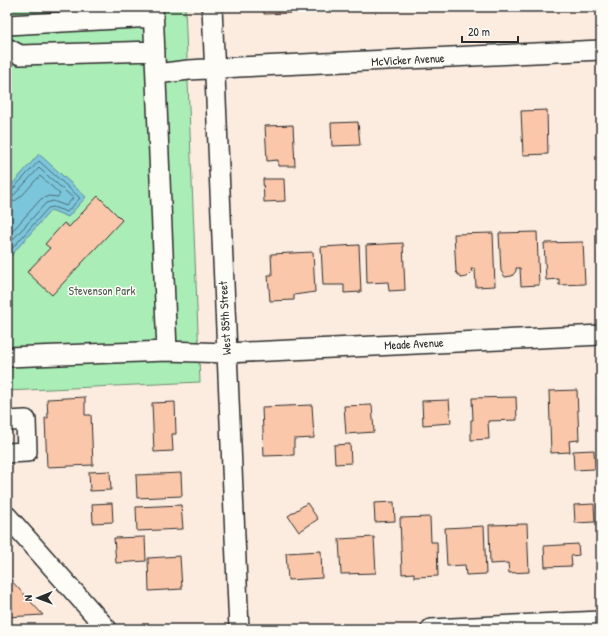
<svg xmlns="http://www.w3.org/2000/svg" width="608" height="636" viewBox="0 0 608 636" font-family="'Patrick Hand',sans-serif">
<style>
.green{fill:#abedb6;stroke:#6b8c70}
.water{fill:#7cc6dc;stroke:#5c8895}
.lines{fill:none;stroke-linecap:round;stroke-linejoin:round}
.shore{stroke:#4b6972;stroke-width:1}
.building{fill:#fac7aa;stroke:#2b2b2b}
.minor-casing{stroke:#2b2b2b;stroke-width:22}
.minor{stroke:#fdfcf7;stroke-width:19}
.labels{text-anchor:middle;stroke-width:3;stroke-linejoin:round;paint-order:stroke}
.street-label{font-size:12px;fill:#2b2b2b;stroke:#fdfcf7}
.park-label{font-size:12px;fill:#4b5c4e;stroke:#fdfcf7}
</style>
<rect width="100%" height="100%" fill="#fcece0"/>
<filter id="ink" filterUnits="userSpaceOnUse"><feTurbulence type="fractalNoise" baseFrequency=".025" numOctaves="2"/><feDisplacementMap in="SourceGraphic" scale="8" xChannelSelector="R" yChannelSelector="G"/><feConvolveMatrix kernelMatrix="1 2 1 2 8 2 1 2 1" color-interpolation-filters="sRGB"/></filter>
<g filter="url(#ink)">
<!-- green -->
<path class="green" d="M7,7H185L200,382L7,391Z"/>
<!-- water -->
<path class="water" d="M39,154L86,197L68,217L51,210L7,260V190Z"/>
<g class="lines">
<!-- shore -->
<path class="shore" d="M7,192L12,190L39,161L80,198L67,212L53,207L48,208L7,254
M7,197L14,195L39,168L73,198L66,206L53,201L46,203L7,246
M7,203C22,202 29,185 40,176L60,194L58,197L49,196L41,199L7,237"/>
</g>
<!-- building -->
<path class="building" d="M264,7H292V13L264,14Z
M547,110L548,154L523,155L521,111Z
M358,122L360,145L332,146L331,123Z
M293,125L295,166H278V160L267,161L265,126Z
M263,179H284L285,201L264,202Z
M98,196L122,220L52,295L27,272L50,248L45,244L64,223L69,227Z
M537,232L539,285L521,286L520,268H516V271L512,276L505,277L501,271L499,233Z
M493,233L495,286L476,287L475,269H471L472,272L467,277L461,278L456,272L454,234Z
M583,242L585,284L559,285V279L546,280L544,243Z
M403,243L405,290L389,291L388,282L367,283L366,245Z
M359,245L361,292L344,293V285H323L321,247Z
M313,252L315,292L294,295V300L270,301L268,275H272L271,254Z
M598,255H601V279H599Z
M577,390L579,440L569,441L570,452L551,453L549,391Z
M597,395H601V423H598Z
M85,397V415H91L93,465L47,467L45,418H48L47,399Z
M516,397L517,420L488,421L489,439L471,440V420H473L472,398Z
M449,400L451,423L423,425L422,401Z
M175,402L176,434H172L173,451L154,452L152,403Z
M312,405L314,438L294,439V455L264,456L262,407Z
M372,405L374,432L346,434L344,406Z
M350,444L351,463L335,464L334,445Z
M594,450L595,469L574,470L573,451Z
M110,471L111,490L90,491L89,472Z
M181,473L182,496L137,498L136,475Z
M394,502L395,521L375,522L374,503Z
M112,503L113,522L93,523L92,504Z
M307,503L318,519L299,532L288,516Z
M594,504L595,522L575,523L574,505Z
M599,504H601V523H600Z
M181,505L183,529L137,531L136,507Z
M430,517L431,542H437L438,576L414,577V573L402,574L400,518Z
M527,524L529,572L509,573L508,563L490,564L489,525Z
M484,526L486,574L466,575L465,565L447,566L445,528Z
M145,537L146,561L116,563L114,538Z
M374,537L376,573L341,574L339,539Z
M578,544L579,555L571,556L572,566L545,567L544,546Z
M321,551L322,578L288,580L286,553Z
M180,556L182,589L149,591L148,558Z
M7,576L43,615L7,617Z"/>
<g class="lines">
<!-- minor casing -->
<g class="minor-casing">
<path id="minor" d="M153,7L167,351
M212,7L239,629
M7,25L154,17
M7,48L20,55L155,51
M156,74L189,70L239,67L601,50
M7,357L167,351L227,353L601,335
M7,421L26,420L27,452L7,453
M7,516L107,629
M431,629L601,621"/>
</g>
<!-- minor -->
<use href="#minor" class="minor"/>
</g>
</g>
<g class="labels">
<!-- street labels -->
<g class="street-label">
<text transform="translate(408 60) rotate(-3)" y="4">McVicker Avenue</text>
<text transform="translate(225 318) rotate(-93)" y="4">West 85th Street</text>
<text transform="translate(414 344) rotate(-3)" y="4">Meade Avenue</text>
</g>
<!-- park labels -->
<g class="park-label">
<text x="102" y="295">Stevenson Park</text>
</g>
</g>
<!-- margin -->
<rect width="608" height="636" fill="none" stroke="#fdfcf7" stroke-width="24"/>
<rect x="12" y="12" width="584" height="612" fill="none" stroke="#2b2b2b" stroke-width="1.5" filter="url(#ink)"/>
<!-- north arrow -->
<g transform="translate(38 598) rotate(269)" stroke="#fdfcf7" stroke-width="3" paint-order="stroke">
<path d="M0-3L7 15L0 10L-7 15Z" fill="#2b2b2b"/>
<text y="-6" font-size="11" font-weight="bold" text-anchor="middle" fill="#2b2b2b">N</text>
</g>
<!-- scale -->
<path d="M462 36v6h56v-6" fill="none" stroke="#2b2b2b" stroke-width="2"/>
<text x="468" y="36" font-size="12" fill="#2b2b2b" stroke="#fdfcf7" stroke-width="3" paint-order="stroke">20 m</text>
</svg>
